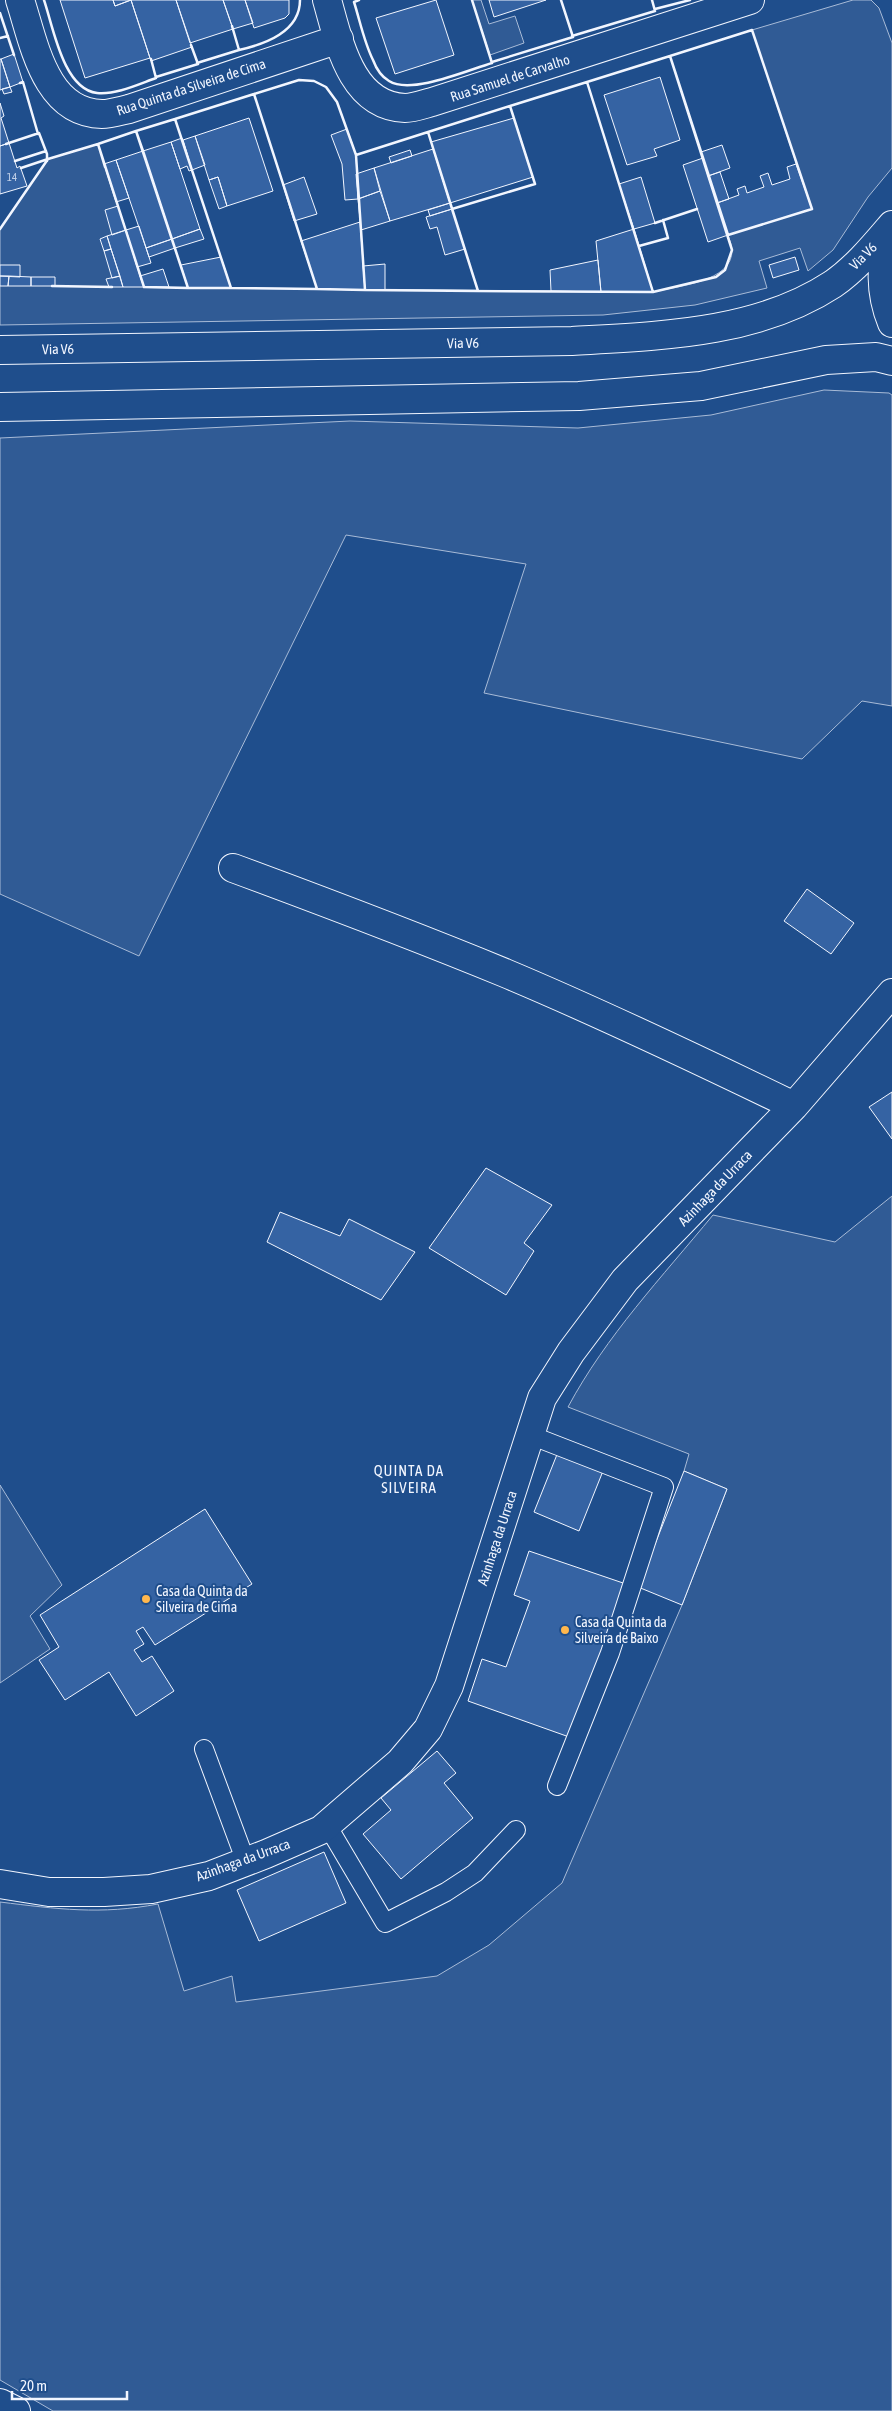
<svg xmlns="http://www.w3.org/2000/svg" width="892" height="2411" viewBox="0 0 892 2411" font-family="'Asap Condensed',sans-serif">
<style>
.green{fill:#305b95;stroke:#a8bbd7}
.building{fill:#3563a3;stroke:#f2f6ff}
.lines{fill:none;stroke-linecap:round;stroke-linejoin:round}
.lane-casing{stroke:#f2f6ff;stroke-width:20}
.street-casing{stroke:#f2f6ff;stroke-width:30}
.secondary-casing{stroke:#f2f6ff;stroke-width:30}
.lane{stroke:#1f4e8c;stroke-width:18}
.street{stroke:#1f4e8c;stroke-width:28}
.secondary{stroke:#1f4e8c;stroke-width:28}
.wall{stroke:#f2f6ff;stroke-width:2.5}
.poi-dot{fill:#ffb74d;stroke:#1f4e8c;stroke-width:2}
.labels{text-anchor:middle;stroke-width:4;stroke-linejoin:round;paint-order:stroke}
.number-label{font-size:11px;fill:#c3d1e8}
.street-label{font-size:14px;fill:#f2f6ff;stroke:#1f4e8c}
.poi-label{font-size:14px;fill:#f2f6ff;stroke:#1f4e8c;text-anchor:start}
.neighbourhood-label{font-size:15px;letter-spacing:1px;fill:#f2f6ff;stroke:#1f4e8c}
</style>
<rect width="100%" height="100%" fill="#1f4e8c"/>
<!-- green -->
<path class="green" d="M472,0H481L489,24L515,16L524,43L490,55Z
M853,0H871L879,8L892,43V168L868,197L833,250L808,271L800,248L759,261L767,288L695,305L603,315L0,325V229L48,159L98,144L144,287L653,292C677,286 733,282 732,250C732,245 729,239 728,235L811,208L752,30Z
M824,390L889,393L892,395V706L862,701L802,759L484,693L526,564L346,535L139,956L0,894V438L350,421L578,428L711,415Z
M892,1196V2411H53L0,2380V1902C57,1909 101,1915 158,1904L184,1991L232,1976L236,2002L437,1976L489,1945L562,1883L682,1605L727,1489L684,1471L689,1454L568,1407C606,1336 662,1277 713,1215L835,1242Z
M0,1485L62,1585L30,1616L50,1649L0,1683Z"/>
<!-- building -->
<path class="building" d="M60,0H113L115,6L131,0L150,58L85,78Z
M113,0H131L115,6Z
M131,0H176L192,47L151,61Z
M176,0H223L233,29L190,43Z
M223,0H245L253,23L233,29Z
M245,0H289V14L285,18L254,28Z
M436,0L454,55L395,74L376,18Z
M489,0H546L494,17Z
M14,54L23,82L10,87L1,59Z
M1,59L10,87L0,90V59Z
M660,77L680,140L654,149L657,156L627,165L604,95Z
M10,87L12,92L4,94L2,89Z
M0,103L4,116L1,118L9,143L0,146Z
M249,118L273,191L227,206L218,177L209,180L195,136Z
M514,118L533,177L450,203L431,142Z
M347,129L356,155L358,199L345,200L342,164L331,135Z
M195,136L205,165L192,170L183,140Z
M182,138L192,170L189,171L187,166L180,169L171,142Z
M171,142L200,229L172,239L143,151Z
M9,143L17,168L20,166L27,186L0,194V146Z
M722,145L730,168L708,176L701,152Z
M433,149L450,203L390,221L374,168Z
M410,150L412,156L391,163L389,157Z
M143,151L172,239L146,248L116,160Z
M703,158L728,235L708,242L683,165Z
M116,160L129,198L116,202L104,164Z
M796,164L812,209L728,235L717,203L739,195L737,189L745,186L747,193L764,187L760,176L768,173L772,185L790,179L787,167Z
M374,168L380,191L358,199L356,174Z
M720,172L729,199L717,203L708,176Z
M218,177L227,206L219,209L209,180Z
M304,177L317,214L294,221L283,185Z
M641,177L655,223L634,229L619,184Z
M380,191L390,221L361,230L358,199Z
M450,203L452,209L430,216L428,210Z
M118,206L126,230L112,235L105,210Z
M452,209L465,249L445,255L437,227L430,229L426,217Z
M360,222L365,290L317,289L301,241Z
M139,226L151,263L137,267L126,230Z
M200,229L204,239L175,248L172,239Z
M634,229L653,292H601L596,241Z
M126,230L140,276L144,287H123L107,236Z
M107,236L111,249L104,251L100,239Z
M172,239L175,248L149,257L146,248Z
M111,249L120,276L112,278L104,251Z
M221,257L231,288H188L181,265Z
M795,257L799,270L773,278L769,265Z
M598,260L601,292L551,291L550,270Z
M385,264V290H365L363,266Z
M0,265H20V277L0,276Z
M163,269L169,287H144L140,276Z
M0,276H9L8,286H0Z
M9,276L31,277V286H8Z
M120,276L123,287H109L106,279Z
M31,277H55V286H31Z
M807,889L854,923L831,954L784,921Z
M892,1092V1139L869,1107Z
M486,1168L552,1205L524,1243L534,1251L506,1295L429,1248Z
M280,1212L340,1236L349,1219L415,1252L381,1300L267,1242Z
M558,1452L603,1471L579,1531L534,1512Z
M684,1471L727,1489L682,1605L638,1587Z
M205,1509L252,1584L155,1645L143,1627L136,1631L144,1644L134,1650L142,1662L152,1656L174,1691L136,1716L109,1672L65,1700L39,1660L59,1647L40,1615Z
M529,1551L626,1584L572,1738L468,1701L482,1659L506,1667L530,1601L514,1595Z
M437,1751L456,1773L444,1783L473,1818L401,1879L363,1834L391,1810L381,1798Z
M324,1852L346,1903L259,1941L237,1890Z"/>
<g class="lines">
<!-- lane casing -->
<g class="lane-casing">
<path id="lane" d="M530,1435L664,1487L610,1653L557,1786
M204,1749L246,1862
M327,1825L385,1923L446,1892L475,1873L516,1830"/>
</g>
<!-- street casing -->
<g class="street-casing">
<path id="street" d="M20,0C34,43 45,113 102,114C110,114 120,111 129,109L339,39
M327,0C339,42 351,106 405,108C414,108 424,104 432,102L750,0
M233,868C325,902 415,936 505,973C603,1014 699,1060 794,1106
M0,1884L49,1892H104L151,1889L209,1876L266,1854L321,1830L400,1762L428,1729L449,1686L542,1398L571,1352L625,1280L794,1106L892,993
M0,2403L16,2411"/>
</g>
<!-- secondary casing -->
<g class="secondary-casing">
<path id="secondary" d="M892,232C879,261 880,294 892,323
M0,350L572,341C659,336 757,334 833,284C856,268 874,246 892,225
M0,407L579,396L701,386L826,360L876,357L892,361"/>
</g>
<!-- lane -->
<use href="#lane" class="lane"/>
<!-- street -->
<use href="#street" class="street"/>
<!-- secondary -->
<use href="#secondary" class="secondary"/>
<!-- wall -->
<path class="wall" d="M44,0C53,26 63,89 97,93C116,95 139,84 156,78L151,59
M359,0L354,2C360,21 364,42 373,60C376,68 382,77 389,81C411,95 468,70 492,63L472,0
M655,9L690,0
M0,13L14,55
M752,30L812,209L728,235L670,56Z
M572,36L655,11L652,0
M0,38L8,36
M239,50C265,44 300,32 300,0
M670,56L732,250L725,270L716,277L653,292L587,82Z
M492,62L573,37L561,0
M197,63L239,50L232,26
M156,77L198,64L191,45
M299,80L314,81L326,87L337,102L356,155L365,290L317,289L254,94Z
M587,82L653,292L478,291L452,209L535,184L510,106Z
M20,83L23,82L38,134
M254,94L317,289L231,288L175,119Z
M510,106L535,184L452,209L428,132Z
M175,119L231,288H188L136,131Z
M136,131L143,151L188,288L144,287L98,144Z
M428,132L478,291L365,290L356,155Z
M6,144L39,133L47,154V161
M15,161L46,151
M21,168L48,159
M655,223L697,209
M0,229L48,159L98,144L105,167
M639,246L668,238L663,220
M52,286L112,287"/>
</g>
<!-- markers -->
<g class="poi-dot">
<circle cx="146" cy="1599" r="5"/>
<circle cx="565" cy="1630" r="5"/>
</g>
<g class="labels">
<!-- number labels -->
<g class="number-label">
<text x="12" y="181">14</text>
</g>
<!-- street labels -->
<g class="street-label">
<text transform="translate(510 78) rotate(-18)" y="5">Rua Samuel de Carvalho</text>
<text transform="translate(191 87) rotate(-18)" y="5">Rua Quinta da Silveira de Cima</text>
<text transform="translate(863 256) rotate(-45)" y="5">Via V6</text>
<text transform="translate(463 343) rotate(-1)" y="5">Via V6</text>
<text transform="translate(58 349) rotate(-1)" y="5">Via V6</text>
<text transform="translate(715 1188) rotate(-46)" y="5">Azinhaga da Urraca</text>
<text transform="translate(497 1538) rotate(-72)" y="5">Azinhaga da Urraca</text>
<text transform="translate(243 1860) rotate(-20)" y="5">Azinhaga da Urraca</text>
</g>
<!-- poi labels -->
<g class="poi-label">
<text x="156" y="1596">Casa da Quinta da<tspan x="156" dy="16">Silveira de Cima</tspan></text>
<text x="575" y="1627">Casa da Quinta da<tspan x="575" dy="16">Silveira de Baixo</tspan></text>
</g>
<!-- neighbourhood labels -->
<g class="neighbourhood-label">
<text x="409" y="1476">QUINTA DA<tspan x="409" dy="17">SILVEIRA</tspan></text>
</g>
</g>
<!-- scale -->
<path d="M12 2391v8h115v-8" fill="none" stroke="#f2f6ff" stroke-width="2.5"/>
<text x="20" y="2391" font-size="15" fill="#f2f6ff" stroke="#1f4e8c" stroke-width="4" paint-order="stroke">20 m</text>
</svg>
